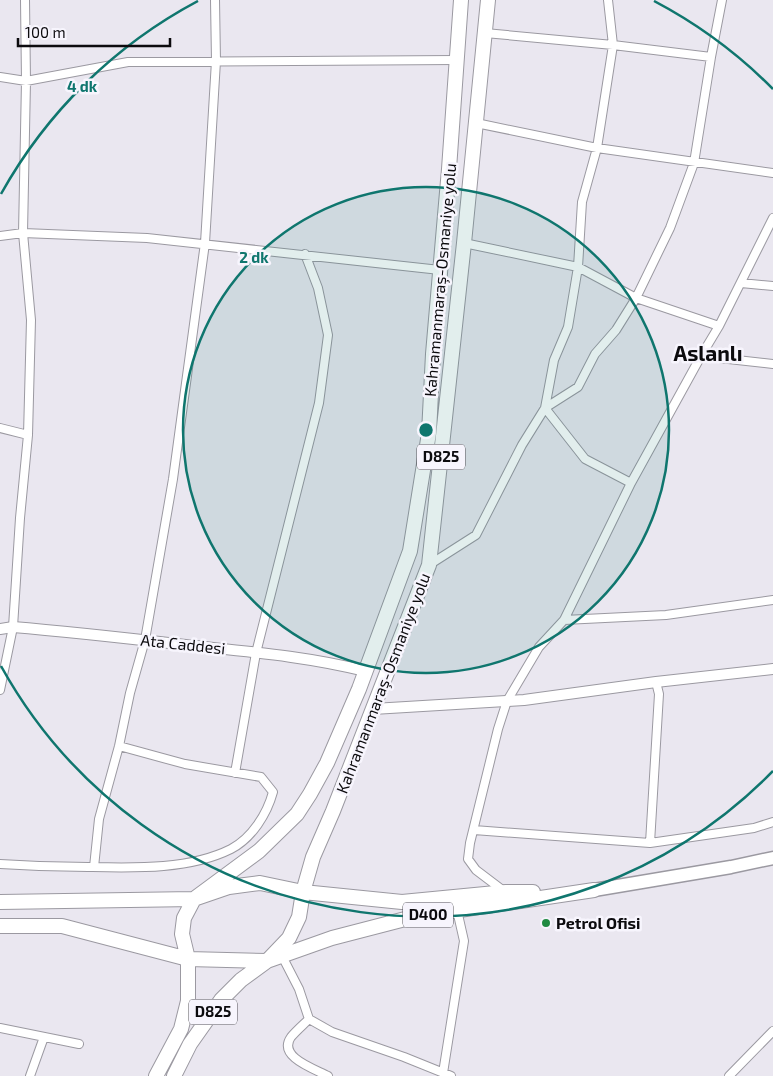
<svg xmlns="http://www.w3.org/2000/svg" width="773" height="1076" viewBox="0 0 773 1076" font-family="'Exo 2',sans-serif">
<style>
.lines{fill:none;stroke-linecap:round;stroke-linejoin:round}
.minor-casing{stroke:#9b99a1;stroke-width:10}
.tertiary-casing{stroke:#9b99a1;stroke-width:12}
.primary-casing{stroke:#9b99a1;stroke-width:15}
.trunk-casing{stroke:#9b99a1;stroke-width:16}
.minor{stroke:#fff;stroke-width:8}
.tertiary{stroke:#fff;stroke-width:10}
.primary{stroke:#fff;stroke-width:12}
.trunk{stroke:#fff;stroke-width:14}
.ring{fill:none;stroke:#0f766e;stroke-width:2.5}
.poi-dot{fill:#208b42;stroke:#f7f5fd;stroke-width:2}
.labels{text-anchor:middle;stroke-width:5;stroke-linejoin:round;paint-order:stroke}
.shield{fill:#f7f5fd;stroke:#525156;stroke-width:1}
.shield-label{font-size:15px;font-weight:bold;fill:#0c0b0e}
.street-label{font-size:16px;fill:#0c0b0e;stroke:#f7f5fd}
.poi-label{font-size:16px;font-weight:bold;fill:#0c0b0e;stroke:#f7f5fd;text-anchor:start}
.district-label{font-size:21px;font-weight:bold;fill:#0c0b0e;stroke:#f7f5fd}
.centre{fill:#0f766e;stroke:#f7f5fd;stroke-width:2.5}
.ring-label{font-size:15px;text-anchor:middle;font-weight:bold;fill:#0f766e;stroke:#f7f5fd;stroke-width:5;stroke-linejoin:round;paint-order:stroke}
</style>
<rect width="100%" height="100%" fill="#eae7f0"/>
<g class="lines">
<!-- minor casing -->
<g class="minor-casing">
<path id="minor" d="M608,0L613,45L597,148L582,202L578,267L568,327L554,360L545,408L585,459L631,483
M485,33L613,45L711,57
M0,77L26,81L128,62L457,60
M476,123L597,148L773,173
M0,236L23,233L147,238L440,270
M464,243L578,267L636,298L719,326
M741,283L773,286
M701,356L773,364
M0,428L28,435
M429,565L476,535L522,445L545,408L578,387L595,354L616,330L636,298L670,228L694,163L711,57L722,0
M564,620L666,615L773,600
M0,690L13,627L20,518L28,435L31,320L23,233L26,81L25,0
M235,773L256,653L319,403L328,335L318,288L305,254
M474,830L650,843L754,828L773,822
M650,843L659,694L656,682
M0,864C29,866 59,867 88,867C134,868 189,870 231,849C252,838 267,814 273,792L261,777L185,764L119,746
M94,867L99,819L119,746L130,693L145,640L173,479L205,243L216,61L215,0
M505,892L476,870L468,859L470,843L498,729L507,701L539,647L564,620L631,483L701,356L719,326L773,218
M282,956L299,989L309,1019L332,1032L404,1057L451,1076
M309,1019C303,1025 296,1031 291,1037C277,1057 315,1069 328,1076
M0,1028L79,1044
M443,1073L464,941L457,910
M30,1076L44,1037
M729,1076L773,1031"/>
</g>
<!-- tertiary casing -->
<g class="tertiary-casing">
<path id="tertiary" d="M0,629L13,627C74,632 134,639 195,646C252,652 310,657 365,671
M373,709L524,700L656,682L773,669"/>
</g>
<!-- primary casing -->
<g class="primary-casing">
<path id="primary" d="M594,890L731,867L773,858"/>
</g>
<!-- trunk casing -->
<g class="trunk-casing">
<path id="trunk" d="M0,902L194,899L229,887L260,883L303,892L402,902L506,892H533
M0,926H62L188,959L267,961L332,938L413,917L594,890
M156,1076L181,1029L188,1001V959L182,934L184,918L194,899L259,851L297,814L310,794L327,763L359,689L410,551L429,433L433,354L449,169L461,0
M174,1076L190,1044L221,1000L241,980L267,961L289,938L299,917L303,892L313,857L333,811L429,565L464,243L488,0"/>
</g>
<!-- minor -->
<use href="#minor" class="minor"/>
<!-- tertiary -->
<use href="#tertiary" class="tertiary"/>
<!-- primary -->
<use href="#primary" class="primary"/>
<!-- trunk -->
<use href="#trunk" class="trunk"/>
</g>
<!-- distance rings -->
<circle cx="426" cy="430" r="243" fill="#0f766e" fill-opacity=".12"/>
<g class="ring">
<circle cx="426" cy="430" r="243"/>
<path d="M773 771A486 486 0 0 1 1 666M1 194A486 486 0 0 1 198 1M654 1A486 486 0 0 1 773 89"/>
</g>
<!-- markers -->
<circle class="poi-dot" cx="546" cy="923" r="5"/>
<g class="labels">
<!-- shield labels -->
<g class="shield">
<rect x="417" y="444.5" width="48" height="25" rx="4"/>
<rect x="403" y="902.5" width="50" height="25" rx="4"/>
<rect x="189" y="999.5" width="48" height="25" rx="4"/>
</g>
<g class="shield-label">
<text x="441" y="462">D825</text>
<text x="428" y="920">D400</text>
<text x="213" y="1017">D825</text>
</g>
<!-- street labels -->
<g class="street-label">
<text transform="translate(440 280) rotate(-85)" y="6">Kahramanmaraş-Osmaniye yolu</text>
<text transform="translate(183 644) rotate(6)" y="6">Ata Caddesi</text>
<text transform="translate(383 683) rotate(-69)" y="6">Kahramanmaraş-Osmaniye yolu</text>
</g>
<!-- poi labels -->
<g class="poi-label">
<text x="556" y="929">Petrol Ofisi</text>
</g>
<!-- district labels -->
<g class="district-label">
<text x="708" y="361">Aslanlı</text>
</g>
</g>
<circle cx="426" cy="430" r="8" class="centre"/>
<g class="ring-label">
<text x="82" y="92">4 dk</text>
<text x="254" y="263">2 dk</text>
</g>
<!-- scale -->
<path d="M18 38v8h152v-8" fill="none" stroke="#0c0b0e" stroke-width="2.5"/>
<text x="25" y="38" font-size="15" fill="#0c0b0e" stroke="#f7f5fd" stroke-width="4" paint-order="stroke">100 m</text>
</svg>
